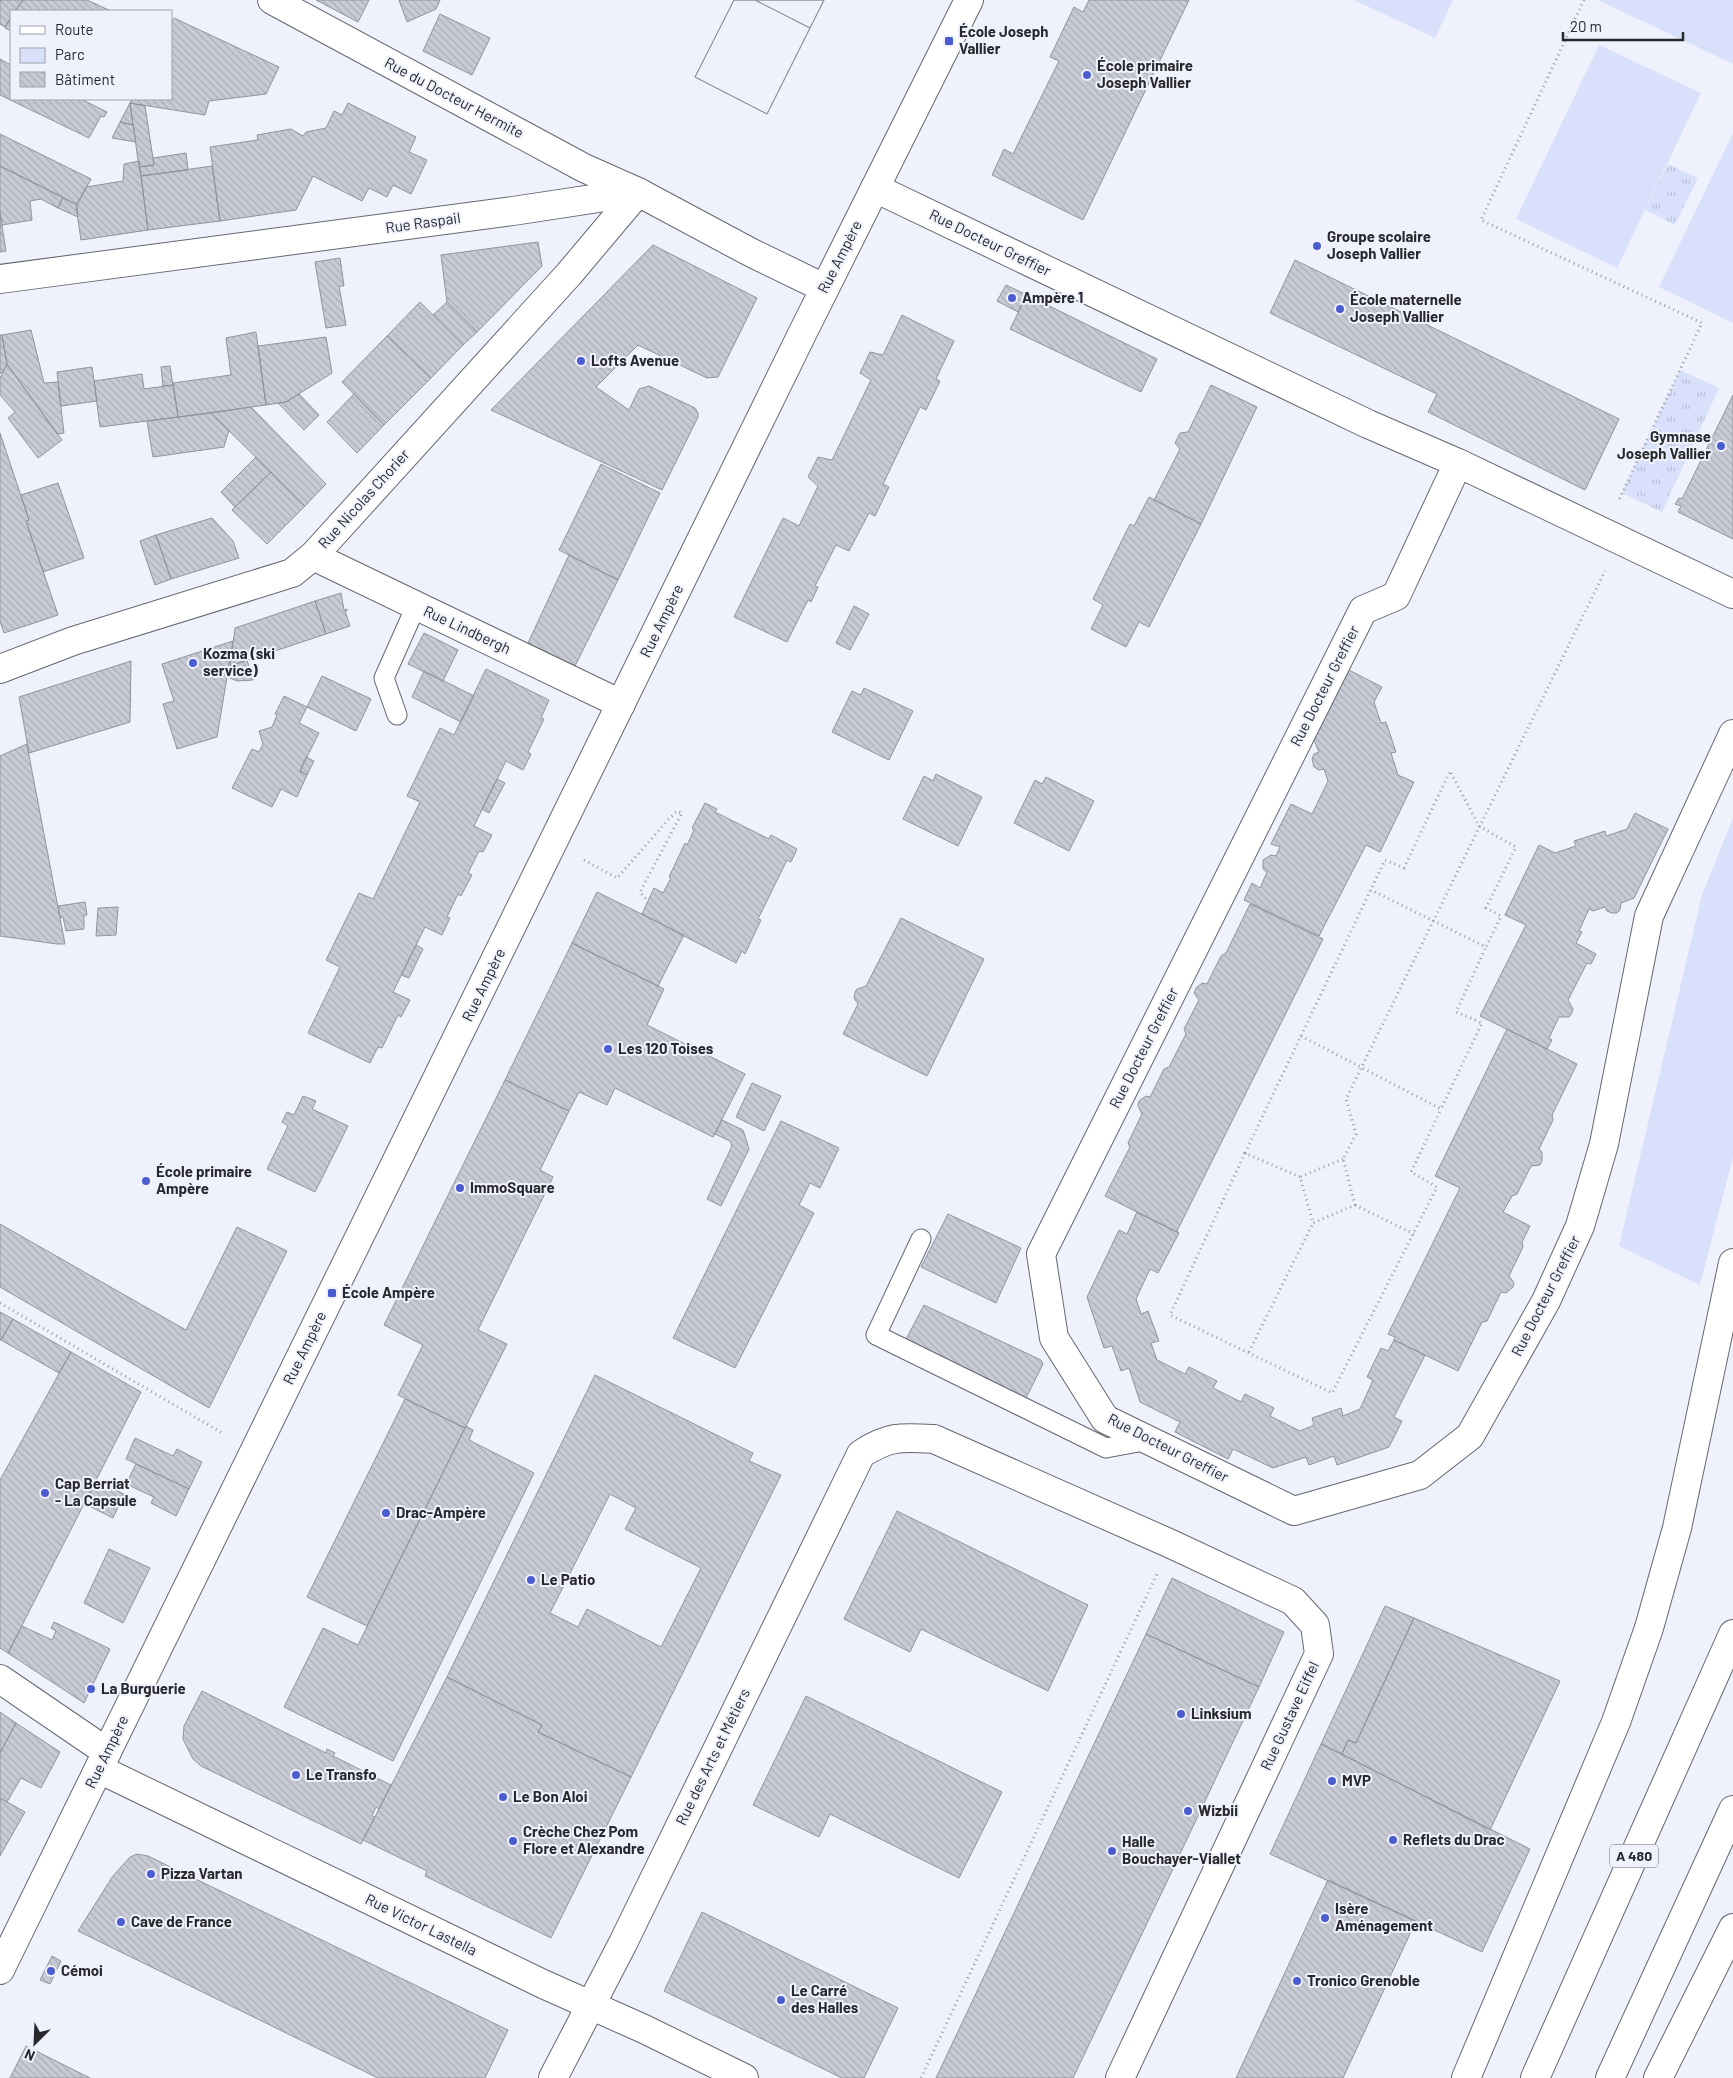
<svg xmlns="http://www.w3.org/2000/svg" width="1733" height="2078" viewBox="0 0 1733 2078" font-family="Barlow,sans-serif">
<style>
.grass{fill:url(#grass-tufts)}
.green{fill:#d8e0fb}
.building{fill:url(#building-back-hatch);stroke:#91949d;fill-rule:evenodd}
.lines{fill:none;stroke-linecap:round;stroke-linejoin:round}
.service-casing{stroke:#646770;stroke-width:21}
.minor-casing{stroke:#646770;stroke-width:30}
.tertiary-casing{stroke:#646770;stroke-width:30}
.motorway-casing{stroke:#646770;stroke-width:30}
.path{stroke:#999ca3;stroke-width:3;stroke-dasharray:1 4;stroke-linecap:butt}
.service{stroke:#fff;stroke-width:19}
.minor{stroke:#fff;stroke-width:28}
.tertiary{stroke:#fff;stroke-width:28}
.motorway{stroke:#fff;stroke-width:28}
.poi-dot{fill:#4b5cd1;stroke:#eff2fc;stroke-width:2}
.labels{text-anchor:middle;stroke-width:4;stroke-linejoin:round;paint-order:stroke}
.shield{fill:#eff2fc;stroke:#64656b;stroke-width:1}
.shield-label{font-size:14px;font-weight:bold;fill:#28292d}
.poi-label{font-size:15px;font-weight:bold;fill:#28292d;stroke:#eff2fc;text-anchor:start}
.street-label{font-size:15px;fill:#28292d;stroke:#eff2fc}
</style>
<defs>
<pattern id="grass-tufts" width="24" height="20" patternUnits="userSpaceOnUse" patternTransform="scale(1.25)"><rect width="24" height="20" fill="#d8e0fb"/><path d="M3 7l-1-3M5 7V3M7 7l1-3M15 17l-1-3M17 17v-4M19 17l1-3" fill="none" stroke="#b9c0d7"/></pattern>
<pattern id="building-back-hatch" width="6" height="6" patternUnits="userSpaceOnUse" patternTransform="scale(1.25)"><rect width="6" height="6" fill="#c8cbd5"/><path d="M-1 5l2 2M0 0l6 6M5-1l2 2" fill="none" stroke="#acaeb7"/></pattern>
</defs>
<rect width="100%" height="100%" fill="#eff2fc"/>
<!-- grass -->
<path class="grass" d="M1668,164L1698,178L1675,225L1645,210Z
M1680,370L1719,388L1662,512L1622,493Z"/>
<!-- green -->
<path class="green" d="M1354,0H1453L1435,38Z
M1600,0H1733V64L1600,1Z
M1599,45L1701,93L1617,268L1516,219Z
M1733,133V323L1659,287Z
M1733,818V1157L1700,1285L1619,1246L1702,895Z"/>
<!-- building -->
<path class="building" d="M0,0H23L15,11H11V17L5,27L0,24Z
M23,0H87L111,11H15Z
M316,0H369L358,22Z
M399,0H440L436,9L407,22Z
M734,0H824L767,114L695,77Z
M734,0H755L810,28L767,114L695,77Z
M755,0H824L810,28Z
M1089,0H1189L1083,220L992,175L1004,149L1013,154L1059,61L1050,57L1074,7L1083,12Z
M440,14L490,38L472,75L423,51Z
M11,17V31L5,28Z
M174,18L279,67L266,94L209,101L205,115L130,103L132,99H171V23Z
M0,59L11,65V99H81L107,112L104,117L101,116L89,138L0,95Z
M130,103L145,106L154,165L139,167Z
M130,103L133,125L120,122Z
M348,103L416,137L409,152L427,160L411,194L393,185L387,197L369,188L362,201L313,176L296,210L220,221L210,147L258,140L257,135L291,129L303,136L306,132L326,128L334,111L342,115Z
M120,122L133,125L136,142L112,138Z
M0,134L91,179L77,205L0,166Z
M186,153L188,170L141,176L139,167L154,165L153,158Z
M139,161L148,230L81,240L76,206L86,187L123,181L124,164Z
M0,166L63,197L58,208L41,199L30,201L32,220L2,225L0,213Z
M212,166L220,221L148,230L141,176Z
M63,197L77,205L78,217L58,208Z
M0,213L6,251L0,252Z
M538,242L542,266L477,332L447,302L441,255Z
M653,245L757,298L718,377L707,378L638,345L596,387L629,410L639,389L649,386L695,408L698,413V417L662,490L491,410Z
M340,258L344,286H339L346,325L326,328L315,262Z
M1295,260L1619,419L1585,490L1428,412L1437,394L1270,313Z
M1006,285L1027,295L1018,312L997,301Z
M1027,295L1157,359L1141,392L1010,329Z
M420,302L463,345L431,378L387,336Z
M447,302L477,332L463,345L433,315Z
M902,315L954,341L936,379L940,381L926,410L920,407L883,484L889,487L875,516L869,513L849,551L836,545L815,586L818,587L811,602L808,600L787,642L734,617L783,518L799,526L818,486L808,477L818,457L832,460L871,380L860,373L870,352L883,355Z
M31,330L44,383L58,382L64,433L57,434L7,364L2,335Z
M256,332L266,405L178,417L173,383L231,375L226,338Z
M0,335H2L7,364L2,373H0Z
M387,336L431,378L384,425L342,382Z
M326,337L332,373L286,402L266,405L258,346Z
M7,364L62,440L38,458L8,418L15,412L0,395V378Z
M170,366L173,385L163,386L161,367Z
M92,367L97,401L61,406L57,372Z
M142,374L144,389L173,385L178,417L100,427L94,381Z
M1211,385L1257,407L1201,524L1154,500L1180,449L1175,443L1180,433L1188,432Z
M299,394L319,415L304,430L278,403L286,402Z
M354,394L384,425L357,453L327,422Z
M1733,395V539L1678,512L1681,506L1675,504L1679,498L1682,499Z
M251,407L326,484L305,506L211,413Z
M211,413L229,430L224,447L153,457L147,421Z
M0,433L29,520L26,521L58,615L4,633L0,621Z
M256,457L271,472L235,507L221,492Z
M601,464L660,493L618,580L559,550Z
M271,472L305,506L267,544L232,510Z
M58,483L84,558L43,572L26,521L29,520L21,495Z
M1149,497L1201,524L1149,627L1139,622L1126,647L1091,629L1103,605L1093,599L1130,524L1134,526Z
M212,518L233,541L239,558L171,579L156,535Z
M156,535L171,579L155,585L140,541Z
M569,555L618,580L575,666L528,643Z
M341,593L344,610L347,609V611H345L350,626L326,634L315,601Z
M315,601L326,634L230,666L235,628Z
M854,606L869,614L850,650L836,643Z
M424,633L458,650L443,681L408,664Z
M233,641L217,737L177,749L163,704L174,701L162,664Z
M247,660L253,680L237,681L228,677L230,666Z
M131,661L130,722L29,753L19,697Z
M486,669L549,700L541,718L544,719L528,752L531,754L523,770L506,761L474,826L492,835L483,852L479,851L468,873L472,875L461,896L458,894L447,917L450,918L442,935L425,927L393,992L410,1000L401,1017L398,1015L382,1048L378,1047L370,1063L308,1033L340,967L326,960L359,893L373,899L420,802L407,796L440,728L454,735Z
M1349,670L1382,687L1374,702L1381,723L1386,722L1396,752L1391,753L1398,775L1414,782L1380,852L1366,845L1319,936L1244,900L1252,883L1260,888L1267,872L1263,869V860L1271,855L1276,856L1280,847L1271,844L1291,804L1312,814L1328,781L1324,769L1319,770L1314,767L1312,759L1314,754L1319,752L1314,740Z
M424,671L474,696L461,722L412,697Z
M322,676L371,699L356,731L307,707Z
M864,688L913,711L889,760L832,732L852,691L861,695Z
M284,696L307,707L299,723L319,733L300,771L307,775L297,797L281,789L272,807L232,788L252,749L259,752L263,744L259,731L272,727L277,715L275,714Z
M27,744V745L65,944H57L0,936V756Z
M306,757L314,761L307,775L300,771Z
M936,774L982,797L958,846L903,819L924,776L933,781Z
M1046,777L1094,801L1069,851L1014,823L1035,780L1042,784Z
M497,779L505,783L489,813L482,809Z
M705,803L717,809L715,812L769,839L771,835L797,849L791,862L787,860L758,919L761,920L745,954L742,951L736,963L642,914L654,888L663,893L671,878L669,877L685,843L687,845L694,830L692,828Z
M1635,813L1668,829L1634,898L1621,903L1620,910L1617,913H1612L1607,911L1605,907L1593,911L1589,909L1579,931L1582,932L1576,943L1596,954L1591,964L1587,963L1568,1000L1573,1009L1572,1013L1569,1017H1559L1549,1038L1552,1040L1547,1049L1480,1016L1526,925L1505,915L1539,845L1555,853L1576,846L1574,841L1605,831L1606,836L1627,829Z
M597,892L684,935L658,986L572,943Z
M85,902L87,915H84V929L66,931L63,917L60,918L58,906Z
M1250,904L1323,939L1177,1231L1179,1233L1105,1196L1130,1147L1128,1143L1142,1114L1138,1106L1139,1101L1146,1096L1150,1097L1164,1069L1169,1067L1186,1034L1184,1029L1199,1000L1194,993L1196,988L1202,983L1207,984L1221,956L1226,953Z
M118,907L116,935L96,936L98,908Z
M901,918L984,959L927,1076L843,1034L858,1004L854,998L855,992L857,989L866,986Z
M572,943L664,989L647,1025L745,1074L713,1137L615,1088L607,1105L579,1092L569,1111L505,1080Z
M416,945L423,949L409,978L401,975Z
M1507,1029L1577,1064L1552,1115L1553,1120L1539,1149L1542,1152V1161L1540,1165L1531,1166L1517,1194L1512,1196L1503,1212L1530,1226L1522,1242L1523,1247L1509,1276L1514,1283L1513,1287L1506,1293L1501,1292L1487,1321L1482,1322L1458,1371L1394,1340L1395,1337L1388,1334L1460,1188L1435,1176Z
M505,1080L569,1111L540,1170L553,1177L478,1330L507,1344L465,1428L398,1395L423,1345L384,1325Z
M752,1083L781,1096L764,1131L736,1117Z
M303,1096L316,1101L312,1109L348,1126L315,1192L267,1169L288,1126L282,1122L287,1112L294,1115Z
M722,1120L743,1130L749,1149L721,1206L707,1199L732,1146L730,1141L715,1134Z
M781,1121L839,1148L820,1188L810,1183L799,1205L814,1213L735,1368L673,1338Z
M1137,1212L1179,1233L1158,1273L1150,1269L1136,1299L1141,1314L1148,1311L1159,1341L1151,1343L1157,1360L1185,1374L1189,1367L1217,1381L1213,1388L1241,1402L1245,1394L1274,1408L1270,1416L1300,1431L1314,1425L1312,1418L1341,1408L1343,1416L1360,1409L1373,1380L1367,1377L1381,1348L1388,1351L1394,1340L1425,1355L1394,1417L1402,1421L1389,1447L1337,1465L1334,1456L1309,1465L1306,1457L1273,1468L1233,1449L1228,1459L1175,1432L1180,1422L1140,1402L1129,1368L1121,1371L1112,1346L1104,1348L1087,1297L1119,1230L1127,1234Z
M948,1214L1021,1248L996,1303L921,1267Z
M0,1224L186,1330L237,1227L287,1251L209,1408L0,1287Z
M924,1305L1041,1360L1043,1364L1025,1400L904,1343Z
M0,1312L13,1319L1,1340H0Z
M13,1319L71,1352L59,1373L1,1340Z
M71,1352L141,1392L8,1653L0,1648V1480Z
M595,1375L753,1453L749,1461L781,1475L631,1777L538,1732L542,1725L447,1677ZM610,1494L636,1508L625,1529L701,1568L661,1647L587,1609L578,1627L550,1613Z
M405,1399L465,1428L367,1626L307,1597Z
M466,1426L473,1430L469,1440L534,1473L393,1761L284,1707L323,1628L358,1645Z
M135,1438L173,1456L177,1449L202,1462L189,1489L126,1459Z
M136,1464L189,1489L176,1516L151,1503L154,1497L126,1484Z
M96,1481L124,1494L113,1518L85,1504Z
M897,1511L1088,1605L1048,1691L921,1629L910,1652L844,1619Z
M109,1549L150,1568L123,1623L84,1603Z
M1172,1578L1284,1632L1259,1687L1146,1634Z
M1385,1606L1414,1618L1356,1743L1348,1740L1342,1754L1321,1744Z
M1414,1618L1560,1681L1490,1830L1342,1754L1348,1740L1356,1743Z
M54,1622L110,1649L84,1703L8,1653L22,1626L52,1640L56,1631L51,1628Z
M1146,1634L1259,1687L1162,1892L1073,2078H936Z
M447,1677L542,1725L538,1732L631,1777L551,1938L425,1876L427,1871L363,1840Z
M202,1691L326,1753L327,1749L335,1753L333,1756L391,1785L379,1809L376,1807L372,1816L375,1817L361,1844L201,1766L193,1759L183,1739L184,1726Z
M806,1696L1002,1792L959,1878L830,1814L819,1837L753,1805Z
M0,1712L16,1723L0,1753Z
M16,1723L60,1752L41,1788L21,1778L7,1802L0,1798V1753Z
M1321,1744L1530,1849L1482,1952L1270,1854Z
M0,1798L25,1812L0,1856Z
M137,1854L148,1856L508,2030L485,2078H378L78,1931L113,1876L130,1857Z
M1328,1880L1416,1921L1343,2078H1236Z
M702,1912L898,2008L864,2078H842L664,1991Z
M52,1956L61,1961L50,1984L40,1980Z
M26,2046L90,2078H10Z"/>
<g class="lines">
<!-- service casing -->
<g class="service-casing">
<path id="service" d="M397,715L384,678L416,606
M921,1239L876,1335L1106,1448L1149,1440"/>
</g>
<!-- minor casing -->
<g class="minor-casing">
<path id="minor" d="M272,0L584,168L638,192
M875,188L1368,424L1458,463L1733,594
M0,279L513,211L638,192
M1458,463L1396,596L1363,610L1041,1254L1054,1338L1105,1419L1294,1511L1420,1475L1470,1436L1546,1301L1580,1226L1604,1144L1649,916L1733,734
M313,556L621,704
M0,1679L107,1752
M99,1769L543,1984L644,2029L744,2078
M553,2078L623,1943L861,1454C889,1436 900,1437 934,1439L1171,1544L1293,1601L1315,1625L1319,1654L1120,2078"/>
</g>
<!-- tertiary casing -->
<g class="tertiary-casing">
<path id="tertiary" d="M0,669L73,641L292,573L313,556L569,274L638,192L750,252L824,288
M0,1970L803,332L969,0"/>
</g>
<!-- motorway casing -->
<g class="motorway-casing">
<path id="motorway" d="M1466,2078L1616,1722L1649,1628L1677,1528L1733,1263
M1535,2078L1733,1634
M1610,2078L1733,1810
M1658,2078L1733,1928"/>
</g>
<!-- path -->
<path class="path" d="M1584,0L1481,220L1702,323L1618,502
M584,860L617,878L668,820L677,811L682,813L640,892L648,901
M1301,1036L1441,1109L1482,1023L1456,1012L1486,947
M1245,1153L1170,1315L1332,1393L1437,1187L1411,1172L1441,1109
M1343,1159L1300,1177L1313,1223L1355,1205L1343,1159L1356,1134L1346,1099L1605,571
M1300,1177L1245,1153L1385,860L1404,868L1450,771L1479,826L1516,847L1486,908L1501,916L1486,947L1371,890
M1355,1205L1414,1234
M0,1303L224,1434
M1249,1352L1313,1223
M921,2078L1157,1574"/>
<!-- service -->
<use href="#service" class="service"/>
<!-- minor -->
<use href="#minor" class="minor"/>
<!-- tertiary -->
<use href="#tertiary" class="tertiary"/>
<!-- motorway -->
<use href="#motorway" class="motorway"/>
</g>
<!-- markers -->
<g class="poi-dot">
<rect x="944" y="36" width="10" height="10" rx="2.5"/>
<circle cx="1087" cy="75" r="5"/>
<circle cx="1317" cy="246" r="5"/>
<circle cx="1012" cy="298" r="5"/>
<circle cx="1340" cy="309" r="5"/>
<circle cx="581" cy="361" r="5"/>
<circle cx="1721" cy="446" r="5"/>
<circle cx="193" cy="663" r="5"/>
<circle cx="608" cy="1049" r="5"/>
<circle cx="146" cy="1181" r="5"/>
<circle cx="460" cy="1188" r="5"/>
<rect x="327" y="1288" width="10" height="10" rx="2.5"/>
<circle cx="45" cy="1493" r="5"/>
<circle cx="386" cy="1513" r="5"/>
<circle cx="531" cy="1580" r="5"/>
<circle cx="91" cy="1689" r="5"/>
<circle cx="1181" cy="1714" r="5"/>
<circle cx="296" cy="1775" r="5"/>
<circle cx="1332" cy="1781" r="5"/>
<circle cx="503" cy="1797" r="5"/>
<circle cx="1188" cy="1811" r="5"/>
<circle cx="1393" cy="1840" r="5"/>
<circle cx="513" cy="1841" r="5"/>
<circle cx="1112" cy="1851" r="5"/>
<circle cx="151" cy="1874" r="5"/>
<circle cx="1325" cy="1918" r="5"/>
<circle cx="121" cy="1922" r="5"/>
<circle cx="51" cy="1971" r="5"/>
<circle cx="1297" cy="1981" r="5"/>
<circle cx="781" cy="2000" r="5"/>
</g>
<g class="labels">
<!-- shield labels -->
<rect class="shield" x="1610" y="1844.5" width="48" height="23" rx="4"/>
<g class="shield-label">
<text x="1634" y="1861">A 480</text>
</g>
<!-- poi labels -->
<g class="poi-label">
<text x="959" y="37">École Joseph<tspan x="959" dy="17">Vallier</tspan></text>
<text x="1097" y="71">École primaire<tspan x="1097" dy="17">Joseph Vallier</tspan></text>
<text x="1327" y="242">Groupe scolaire<tspan x="1327" dy="17">Joseph Vallier</tspan></text>
<text x="1022" y="303">Ampère 1</text>
<text x="1350" y="305">École maternelle<tspan x="1350" dy="17">Joseph Vallier</tspan></text>
<text x="591" y="366">Lofts Avenue</text>
<text x="1711" y="442" text-anchor="end">Gymnase<tspan x="1711" dy="17">Joseph Vallier</tspan></text>
<text x="203" y="659">Kozma (ski<tspan x="203" dy="17">service)</tspan></text>
<text x="618" y="1054">Les 120 Toises</text>
<text x="156" y="1177">École primaire<tspan x="156" dy="17">Ampère</tspan></text>
<text x="470" y="1193">ImmoSquare</text>
<text x="342" y="1298">École Ampère</text>
<text x="55" y="1489">Cap Berriat<tspan x="55" dy="17">- La Capsule</tspan></text>
<text x="396" y="1518">Drac-Ampère</text>
<text x="541" y="1585">Le Patio</text>
<text x="101" y="1694">La Burguerie</text>
<text x="1191" y="1719">Linksium</text>
<text x="306" y="1780">Le Transfo</text>
<text x="1342" y="1786">MVP</text>
<text x="513" y="1802">Le Bon Aloi</text>
<text x="1198" y="1816">Wizbii</text>
<text x="523" y="1837">Crèche Chez Pom<tspan x="523" dy="17">Flore et Alexandre</tspan></text>
<text x="1403" y="1845">Reflets du Drac</text>
<text x="1122" y="1847">Halle<tspan x="1122" dy="17">Bouchayer-Viallet</tspan></text>
<text x="161" y="1879">Pizza Vartan</text>
<text x="1335" y="1914">Isère<tspan x="1335" dy="17">Aménagement</tspan></text>
<text x="131" y="1927">Cave de France</text>
<text x="61" y="1976">Cémoi</text>
<text x="1307" y="1986">Tronico Grenoble</text>
<text x="791" y="1996">Le Carré<tspan x="791" dy="17">des Halles</tspan></text>
</g>
<!-- street labels -->
<g class="street-label">
<text transform="translate(454 98) rotate(28)" y="5">Rue du Docteur Hermite</text>
<text transform="translate(423 223) rotate(-8)" y="5">Rue Raspail</text>
<text transform="translate(990 243) rotate(26)" y="5">Rue Docteur Greffier</text>
<text transform="translate(840 257) rotate(-63)" y="5">Rue Ampère</text>
<text transform="translate(364 499) rotate(-48)" y="5">Rue Nicolas Chorier</text>
<text transform="translate(662 621) rotate(-64)" y="5">Rue Ampère</text>
<text transform="translate(467 630) rotate(25)" y="5">Rue Lindbergh</text>
<text transform="translate(1325 686) rotate(-63)" y="5">Rue Docteur Greffier</text>
<text transform="translate(484 985) rotate(-64)" y="5">Rue Ampère</text>
<text transform="translate(1144 1048) rotate(-63)" y="5">Rue Docteur Greffier</text>
<text transform="translate(1546 1296) rotate(-63)" y="5">Rue Docteur Greffier</text>
<text transform="translate(305 1348) rotate(-64)" y="5">Rue Ampère</text>
<text transform="translate(1168 1448) rotate(27)" y="5">Rue Docteur Greffier</text>
<text transform="translate(1290 1716) rotate(-65)" y="5">Rue Gustave Eiffel</text>
<text transform="translate(107 1752) rotate(-64)" y="5">Rue Ampère</text>
<text transform="translate(713 1757) rotate(-64)" y="5">Rue des Arts et Métiers</text>
<text transform="translate(421 1925) rotate(26)" y="5">Rue Victor Lastella</text>
</g>
</g>
<!-- legend -->
<rect x="10" y="10" width="162" height="90" fill="#eff2fc" stroke="#9fa2a9"/>
<rect x="20" y="26" width="25" height="8" fill="#ffffff" stroke="#9fa2a9"/>
<text x="55" y="35" font-size="15" fill="#28292d">Route</text>
<rect x="20" y="48" width="25" height="15" fill="#d8e0fb" stroke="#9fa2a9"/>
<text x="55" y="60" font-size="15" fill="#28292d">Parc</text>
<rect x="20" y="72" width="25" height="15" fill="url(#building-back-hatch)" stroke="#9fa2a9"/>
<text x="55" y="85" font-size="15" fill="#28292d">Bâtiment</text>
<!-- north arrow -->
<g transform="translate(35 2043) rotate(204)" stroke="#eff2fc" stroke-width="4" paint-order="stroke">
<path d="M0-4L9 19L0 12L-9 19Z" fill="#28292d"/>
<text y="-8" font-size="14" font-weight="bold" text-anchor="middle" fill="#28292d">N</text>
</g>
<!-- scale -->
<path d="M1563 32v8h120v-8" fill="none" stroke="#28292d" stroke-width="2.5"/>
<text x="1570" y="32" font-size="15" fill="#28292d" stroke="#eff2fc" stroke-width="4" paint-order="stroke">20 m</text>
</svg>
